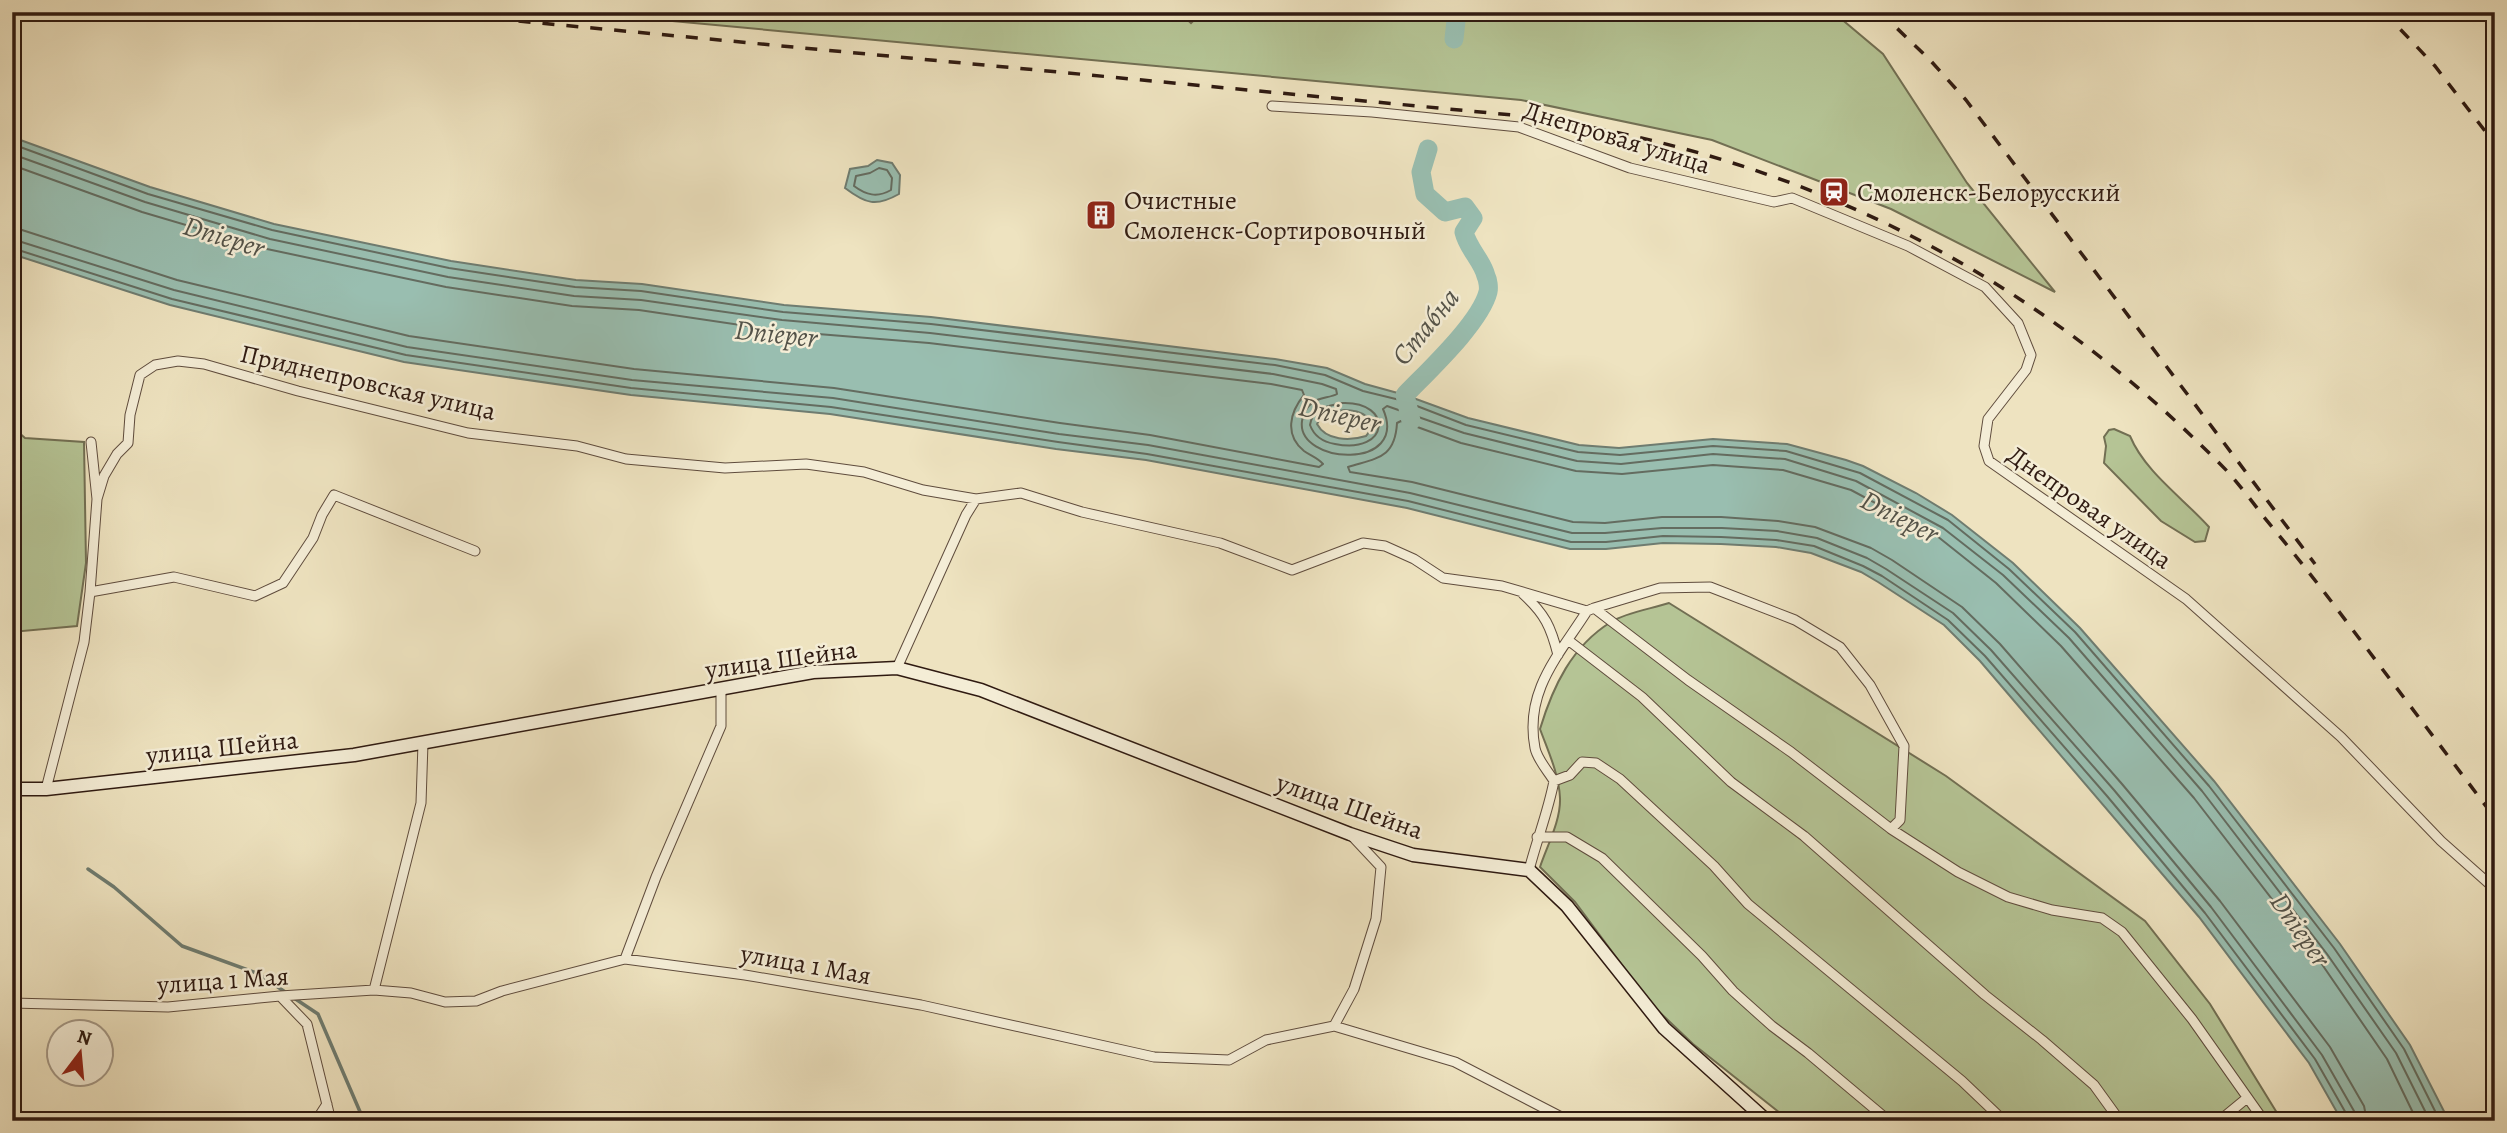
<svg xmlns="http://www.w3.org/2000/svg" width="2507" height="1133" viewBox="0 0 2507 1133" font-family="Alegreya,serif">
<style>
.green{fill:#b5c495;stroke:#726f53;stroke-width:2}
.water{fill:#99beb0;stroke:#6f7c70;stroke-width:2;fill-rule:evenodd}
.lines{fill:none;stroke-linecap:round;stroke-linejoin:round}
.shore{stroke:#646c60;stroke-width:2}
.stream{stroke:#6f7c70;stroke-width:3.5}
.river{stroke:#99beb0;stroke-width:19}
.street-casing{stroke:#5f4c3d;stroke-width:11}
.secondary-casing{stroke:#2f1a11;stroke-width:15}
.street{stroke:#f4edd6;stroke-width:9}
.secondary{stroke:#f4edd6;stroke-width:12}
.rail{stroke:#2f1a11;stroke-width:3.5;stroke-dasharray:12 12;stroke-linecap:butt}
.labels{text-anchor:middle;stroke-width:5;stroke-linejoin:round;paint-order:stroke}
.street-label{font-size:26px;fill:#2f1a11;stroke:#f4edd6}
.poi-label{font-size:26px;fill:#2f1a11;stroke:#f4edd6;text-anchor:start}
.water-label{font-size:28px;font-style:italic;fill:#545349;stroke:#f4edd6}
</style>
<rect width="100%" height="100%" fill="#eee3c0"/>
<filter id="stains"><feTurbulence type="fractalNoise" baseFrequency=".00286" numOctaves="4"/><feColorMatrix values="0 0 0 0 .2 0 0 0 0 .09 0 0 0 0 .02 0 0 0 .5 -.17"/></filter>
<radialGradient id="worn" r=".72"><stop offset=".6" stop-color="#630" stop-opacity="0"/><stop offset="1" stop-color="#630" stop-opacity=".3"/></radialGradient>
<!-- green -->
<path class="green" d="M575,12H1179L1191,23L1202,12H1833L1883,54L1967,183L2055,292L1891,209L1712,140L1521,100Z
M12,361H15L17,431L25,438L84,442L86,563L77,626L12,632Z
M2114,429L2130,436C2145,472 2183,498 2209,527L2205,541L2195,542L2161,521L2104,463L2106,446L2104,437L2109,430Z
M1669,603L1946,776L2145,921L2210,1004L2282,1121H1790L1693,1044L1651,1004L1575,902L1540,867C1547,846 1561,820 1560,798C1559,774 1548,751 1540,729C1553,686 1572,646 1611,622C1627,612 1651,609 1669,603Z"/>
<!-- water -->
<path class="water" d="M12,137L150,187L274,224L451,261L576,280L642,284L784,305L931,317L1275,359L1327,368L1365,384L1405,395L1468,418L1579,445L1619,448L1713,439L1787,444L1846,460L1863,466L1916,493L1952,515L2013,563L2080,628L2214,781L2340,944L2410,1045L2449,1121H2342L2309,1063L2199,917L1980,661L1944,625L1878,582L1861,572L1811,553L1776,547L1721,544L1663,543L1606,549H1570L1407,508L1146,460L1056,449L830,414L631,395L404,362L170,305L12,254ZM1344,410C1359,410 1381,418 1366,436C1350,441 1326,441 1317,424L1323,414Z
M877,160L892,163L900,175L899,194C876,207 866,204 845,188L850,169L868,166Z"/>
<g class="lines">
<!-- shore -->
<path class="shore" d="M12,144L148,194L272,230L449,268L575,287L641,291L783,312L931,324L1275,365L1325,375L1363,391L1404,401L1466,425L1578,452L1620,455L1713,446L1786,451L1860,473L1948,520L2009,569L2075,632L2209,786L2334,948L2404,1049L2440,1121
M12,154L145,202L270,239L448,277L574,296L641,300L782,320L930,333L1273,374L1322,384L1336,389L1337,394C1330,398 1319,397 1312,403C1307,407 1303,414 1302,421C1296,465 1410,471 1383,409L1387,406L1464,433L1577,461L1621,464L1713,454L1785,459L1856,481L1943,528L2003,575L2069,638L2202,791L2327,954L2396,1053L2430,1121
M12,165L142,212L267,249L446,287L572,306L639,310L781,331L929,343L1271,384L1302,390L1304,395C1290,412 1284,435 1304,451C1311,456 1318,458 1323,464L1319,467L1150,435L1060,423L834,388L634,369L409,336L177,280L22,230L12,228
M879,168L887,170L892,178L891,190C877,198 866,195 854,186L856,176L870,173Z
M12,239L174,290L407,347L632,380L833,398L1059,434L1148,445L1410,493L1572,533H1605L1662,528H1722L1777,531L1817,538L1867,558L1886,569L1953,613L1991,650L2114,790L2211,907L2322,1055L2354,1111L2356,1121
M12,248L172,299L406,355L631,388L831,407L1058,442L1147,454L1408,501L1571,542H1606L1663,536L1721,537L1776,540L1814,546L1863,566L1882,576L1948,620L1985,656L2107,796L2205,913L2315,1059L2347,1115V1121
M1342,403C1394,401 1390,455 1335,444C1323,442 1314,436 1310,425C1313,407 1326,407 1342,403Z
M2367,1121L2364,1106L2330,1047L2220,901L2122,784L2000,644L1962,607L1892,560L1871,548L1815,527L1778,521L1721,517H1662L1605,523L1573,522L1412,482L1350,472L1348,467C1376,458 1395,459 1397,423L1401,421L1461,443L1576,471L1622,474L1713,465L1783,470L1851,490L1937,536L1996,583L2061,646L2194,798L2319,960L2387,1059L2417,1121"/>
<!-- stream -->
<path class="stream" d="M88,869L114,887L182,946L259,974L288,994
M294,998L318,1014L364,1121"/>
<!-- river -->
<path class="river" d="M1454,39L1457,12
M1411,421L1405,395C1428,371 1480,323 1488,292C1489,288 1488,280 1486,276C1482,260 1468,249 1464,232L1473,218L1465,207L1445,212L1425,194L1421,172L1428,149"/>
<!-- street casing -->
<g class="street-casing">
<path id="street" d="M1272,106L1372,112L1519,127L1630,168L1774,202L1792,198L1908,246L1985,287L2018,323L2031,355L2026,370L1988,419L1984,446L1989,461L2186,599L2341,737L2441,841L2495,889
M97,499L104,476L117,454L128,443L130,415L140,375L155,365L178,361L204,364L298,391L468,433L577,446L626,459L725,468L806,464L864,472L923,490L976,499L1021,493L1082,512L1220,543L1292,570L1363,543L1385,546L1414,559L1443,578L1502,586L1587,611
M90,592L174,577L255,596L283,583L313,538L322,515L334,495L475,551
M1523,594C1545,614 1551,627 1558,655
M1568,640L1642,697L1731,782L1804,836L1985,995L2042,1040L2094,1085L2120,1121
M897,668L966,515L976,499
M1554,781L1570,775L1582,762L1596,763L1620,779L1714,866L1748,904L1962,1081L2004,1121
M46,789L84,642L90,592L97,499L91,442
M1891,829L1958,872L2008,897L2052,910L2102,918L2122,932L2192,1019L2264,1121
M1537,837H1567L1602,858L1702,956L1733,991L1772,1026L1808,1053L1889,1121
M1529,870C1537,839 1548,812 1554,781C1548,771 1537,759 1535,748C1524,691 1559,655 1587,611L1594,608L1660,588L1710,587L1795,620L1840,647L1870,685L1904,746L1900,820L1891,829L1791,752L1688,680L1594,608
M625,959L656,877L721,726V688
M374,990L421,803L423,743
M280,996L307,1024L331,1121
M12,1003L168,1007L280,996L374,990L411,993L445,1002L476,1001L502,991L625,959L745,975L921,1005L1154,1057L1229,1060L1266,1040L1334,1026L1455,1062L1569,1121
M1334,1026L1354,989L1376,919L1381,867L1351,835
M316,1121L327,1104
M2219,1121L2247,1098"/>
</g>
<!-- secondary casing -->
<g class="secondary-casing">
<path id="secondary" d="M12,789H46L354,755L813,672L897,668L981,690L1350,834L1413,855L1529,870L1567,906L1664,1028L1767,1121"/>
</g>
<!-- street -->
<use href="#street" class="street"/>
<!-- secondary -->
<use href="#secondary" class="secondary"/>
<!-- rail -->
<path class="rail" d="M423,12L1523,116C1800,155 2032,271 2228,472C2240,486 2252,501 2263,516C2288,546 2313,577 2337,609C2389,678 2442,748 2495,818
M1880,12L1930,60L1966,100L2315,564
M2384,12L2435,66L2495,144"/>
</g>
<!-- icons -->
<defs>
<g id="station-square" transform="scale(1.575)"><rect x="-9" y="-9" width="18" height="18" rx="4" fill="#8f2418" stroke="#f4edd6"/><path d="M-3-6H3Q5-6 5-4V2Q5 4 3 4L4.5 6H3L1.5 4h-3L-3 6H-4.5L-3 4Q-5 4-5 2V-4Q-5-6-3-6ZM-3.5-4v3h7v-3ZM-3.5 1v1.5H-2V1ZM2 1v1.5H3.5V1Z" fill="#fff"/></g>
<g id="building-square" transform="scale(1.575)"><rect x="-9" y="-9" width="18" height="18" rx="4" fill="#8f2418" stroke="#f4edd6"/><path d="M-4-6H4V6H1V3H-1V6H-4ZM-2.5-4.3h1.7v1.8h-1.7ZM.8-4.3h1.7v1.8H.8ZM-2.5-1h1.7V.8h-1.7ZM.8-1h1.7V.8H.8Z" fill="#fff"/></g>
</defs>
<g fill-rule="evenodd">
<use href="#station-square" x="1834" y="192"/>
<use href="#building-square" x="1101" y="215"/>
</g>
<g class="labels">
<!-- street labels -->
<g class="street-label">
<text transform="translate(1617 137) rotate(17)" y="9">Днепровая улица</text>
<text transform="translate(368 382) rotate(13)" y="9">Приднепровская улица</text>
<text transform="translate(2090 507) rotate(35)" y="9">Днепровая улица</text>
<text transform="translate(781 659) rotate(-8)" y="9">улица Шейна</text>
<text transform="translate(222 747) rotate(-6)" y="9">улица Шейна</text>
<text transform="translate(1350 806) rotate(19)" y="9">улица Шейна</text>
<text transform="translate(806 964) rotate(10)" y="9">улица 1 Мая</text>
<text transform="translate(223 980) rotate(-4)" y="9">улица 1 Мая</text>
</g>
<!-- poi labels -->
<g class="poi-label">
<text x="1857" y="201">Смоленск-Белорусский</text>
<text x="1124" y="209">Очистные<tspan x="1124" dy="30">Смоленск-Сортировочный</tspan></text>
</g>
<!-- water labels -->
<g class="water-label">
<text transform="translate(224 236) rotate(17)" y="10">Dnieper</text>
<text transform="translate(1425 326) rotate(-51)" y="10">Стабна</text>
<text transform="translate(776 333) rotate(6)" y="10">Dnieper</text>
<text transform="translate(1340 414) rotate(13)" y="10">Dnieper</text>
<text transform="translate(1900 516) rotate(27)" y="10">Dnieper</text>
<text transform="translate(2301 929) rotate(55)" y="10">Dnieper</text>
</g>
</g>
<!-- margin -->
<rect width="2507" height="1133" fill="none" stroke="#eee3c0" stroke-width="42"/>
<rect x="14" y="14" width="2479" height="1105" fill="none" stroke="#2f1a11" stroke-width="3.5"/>
<rect x="21" y="21" width="2465" height="1091" fill="none" stroke="#2f1a11" stroke-width="2"/>
<!-- north arrow -->
<g transform="translate(80 1053) rotate(16)"><circle r="33" fill="#f4edd6" stroke="#a59987" stroke-width="2"/>
<path d="M0-5L12 26L0 18L-12 26Z" fill="#8f2418"/>
<text y="-10" font-size="19" font-weight="bold" text-anchor="middle" fill="#2f1a11">N</text>
</g>
<rect width="100%" height="100%" filter="url(#stains)"/>
<rect width="100%" height="100%" fill="url(#worn)"/>
</svg>
